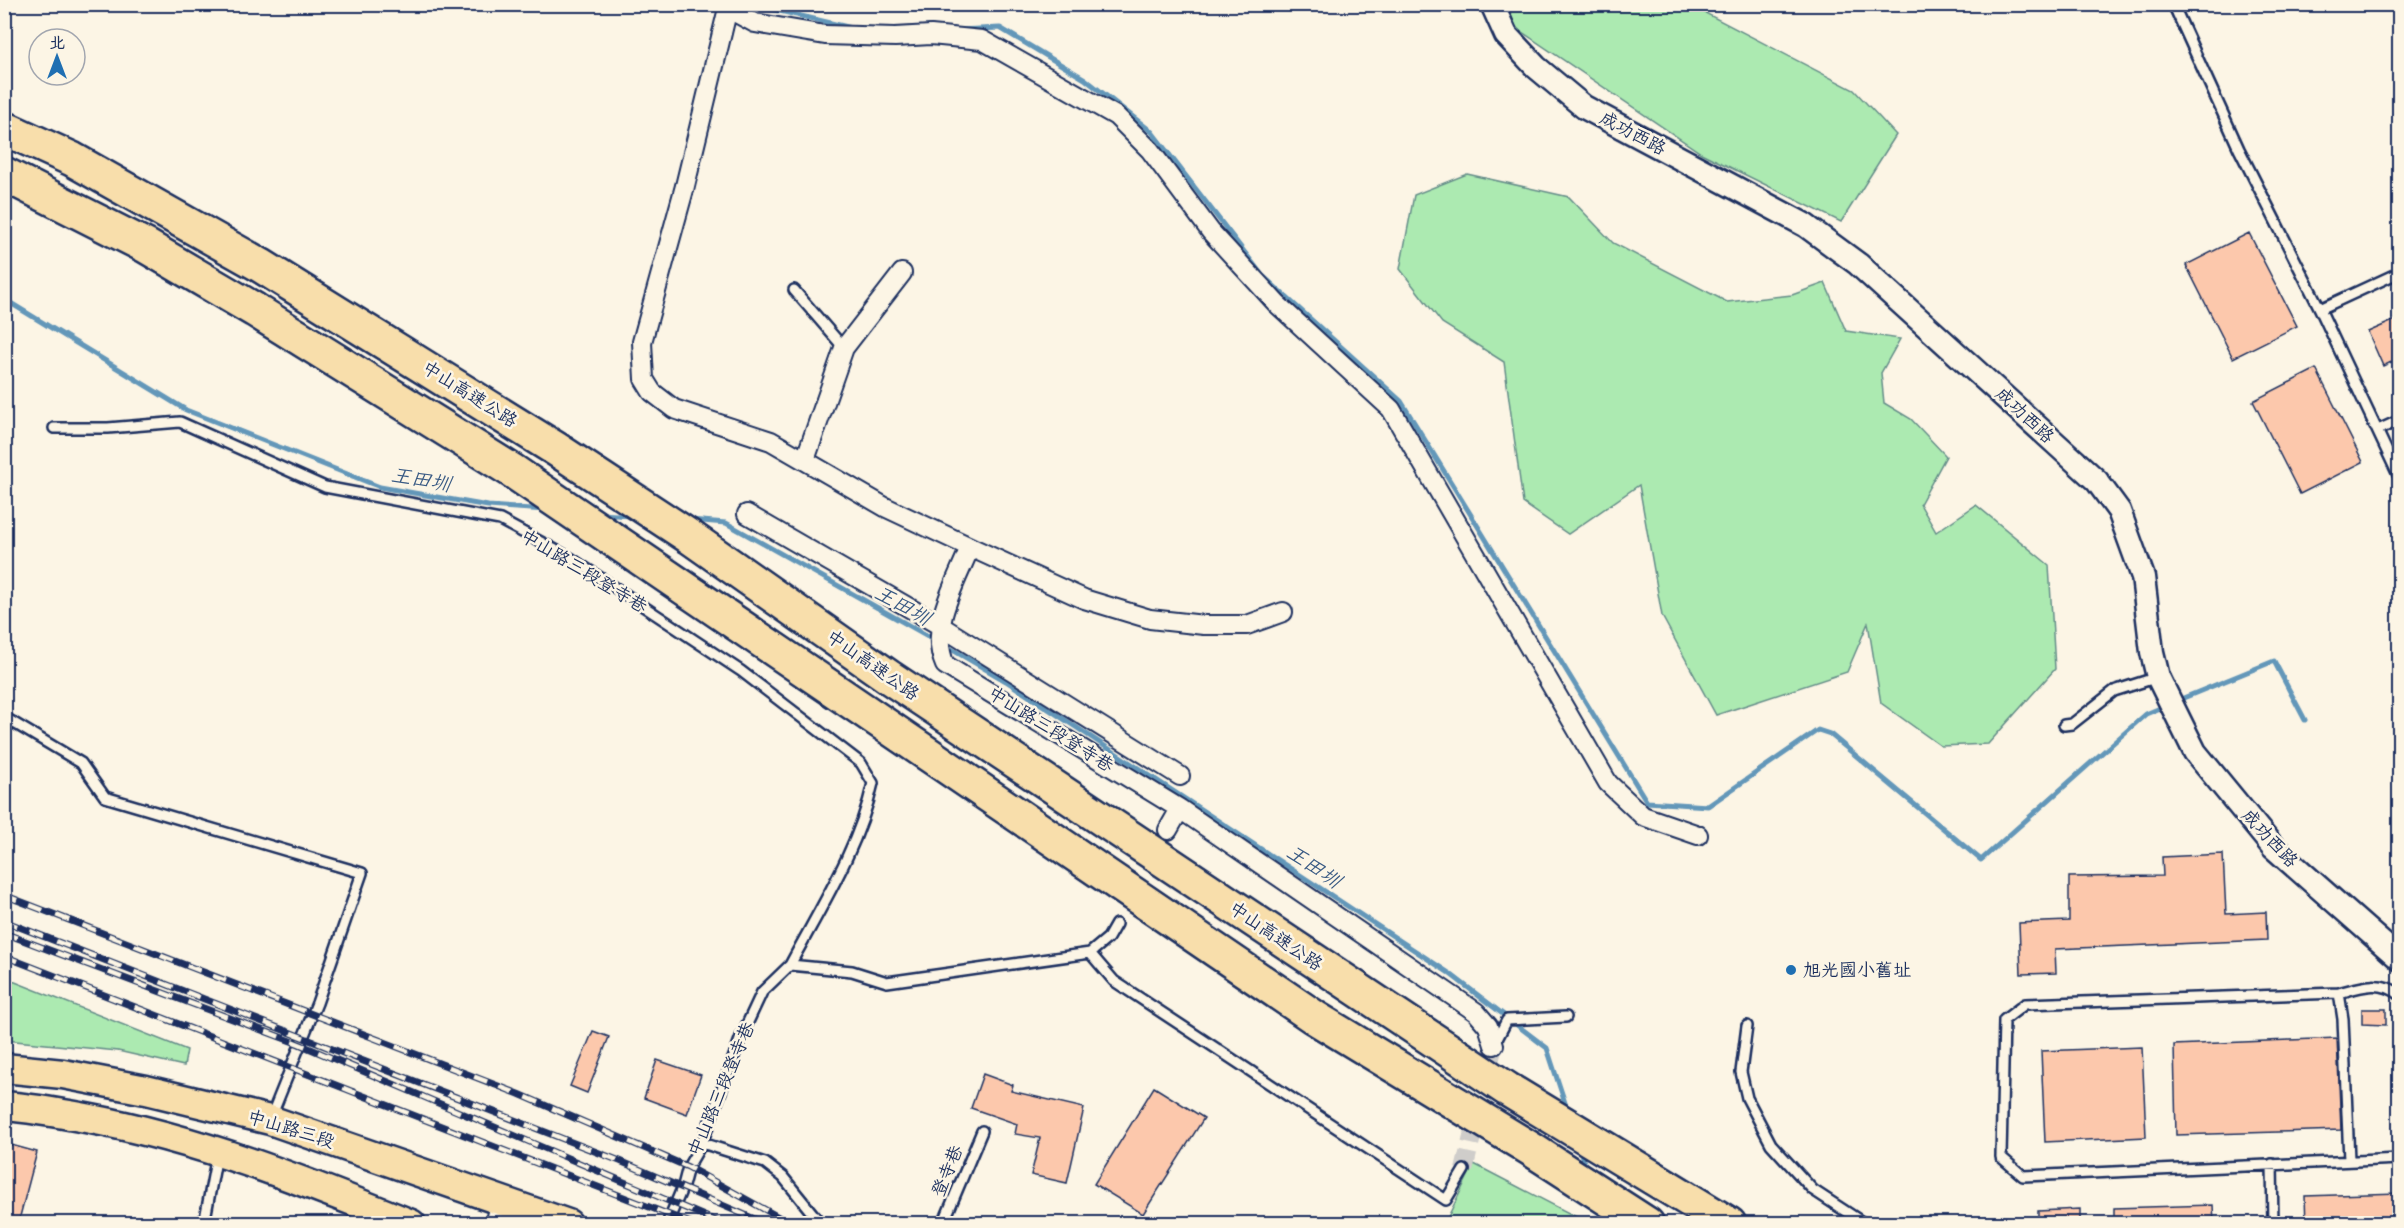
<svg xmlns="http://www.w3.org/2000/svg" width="2404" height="1228" viewBox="0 0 2404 1228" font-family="Dekko,'LXGW WenKai TC',sans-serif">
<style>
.green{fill:#aceab1;stroke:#648c88;stroke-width:1.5}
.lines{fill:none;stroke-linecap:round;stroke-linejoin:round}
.stream{stroke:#6497b9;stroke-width:5}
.building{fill:#fcc8ac;stroke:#1b2f5e;stroke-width:1.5}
.minor-tunnel{stroke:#cfcdca;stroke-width:18;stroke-dasharray:18 9;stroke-linecap:butt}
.service-casing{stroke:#1b2f5e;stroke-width:14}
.minor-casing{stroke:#1b2f5e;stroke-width:22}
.tertiary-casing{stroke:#1b2f5e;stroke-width:27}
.primary-casing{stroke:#1b2f5e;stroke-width:33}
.motorway-casing{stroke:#1b2f5e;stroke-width:38}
.service{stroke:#fcf5e5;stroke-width:9}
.minor{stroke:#fcf5e5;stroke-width:18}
.tertiary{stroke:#fcf5e5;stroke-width:22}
.primary{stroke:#f8deab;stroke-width:28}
.motorway{stroke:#f8deab;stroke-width:33}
.rail-casing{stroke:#1b2f5e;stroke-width:7}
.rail{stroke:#fcf5e5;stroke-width:4.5;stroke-dasharray:14;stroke-linecap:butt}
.poi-dot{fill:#1f6fb2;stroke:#fcf5e5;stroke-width:2}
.labels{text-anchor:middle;stroke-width:5;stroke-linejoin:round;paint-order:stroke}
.street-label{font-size:18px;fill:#1b2f5e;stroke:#fcf5e5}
.poi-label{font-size:18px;fill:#1b2f5e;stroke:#fcf5e5;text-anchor:start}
.water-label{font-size:20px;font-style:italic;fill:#395a84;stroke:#fcf5e5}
</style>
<rect width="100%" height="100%" fill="#fcf5e5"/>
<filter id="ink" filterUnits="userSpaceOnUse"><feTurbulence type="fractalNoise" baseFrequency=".0167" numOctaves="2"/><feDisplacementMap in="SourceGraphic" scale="12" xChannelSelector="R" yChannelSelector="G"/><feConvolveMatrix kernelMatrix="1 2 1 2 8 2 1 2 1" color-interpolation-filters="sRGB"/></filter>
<g filter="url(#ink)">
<!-- green -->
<path class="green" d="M1507,5H1690L1854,90L1896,135L1841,222L1701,153L1516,28Z
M1467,174L1569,197L1613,243L1727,302L1792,295L1825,283L1846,331L1900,339L1881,373L1884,403L1911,419L1946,456L1920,504L1936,532L1976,505L2049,565L2055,669L1988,744L1941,746L1881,703L1868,623L1847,672L1716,715L1662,616L1639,485L1568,534L1523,503L1504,362L1442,323L1400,269L1414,195Z
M5,978L187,1050L184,1066L118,1051L5,1040Z
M1474,1164L1588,1223H1445Z"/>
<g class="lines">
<!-- stream -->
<path class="stream" d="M750,4L852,28
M959,30L1000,28L1085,79L1152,132L1262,275L1401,401L1647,802L1708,806L1818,730L1830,734L1981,860L2146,714L2165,706
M4,299L186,410L380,487L488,506L546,510
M600,514L633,516
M690,520L726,523L935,640
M946,646L1006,681L1449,973L1547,1048L1567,1109
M2176,701L2274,661L2305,720
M1579,1147L1586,1169
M1598,1207L1603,1224"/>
</g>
<!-- building -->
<path class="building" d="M2249,233L2297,326L2233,358L2186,265Z
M2400,318V358L2383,366L2368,332Z
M2316,369L2363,462L2300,494L2253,401Z
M2223,854L2226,914L2266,912L2267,940L2055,949L2056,973L2021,974L2019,923L2069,921V877L2163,876L2162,857Z
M2362,1009H2386V1025L2362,1024Z
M593,1031L609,1037L587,1093L570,1086Z
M2337,1038L2341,1130L2176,1135L2174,1045Z
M2142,1047L2146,1137L2045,1142L2041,1051Z
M657,1060L701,1075L687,1114L644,1098Z
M983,1074L1013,1085L1011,1091L1084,1108L1067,1183L1031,1175L1040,1138L1015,1134L1017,1124L971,1108Z
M1154,1087L1204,1118L1143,1214L1094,1184Z
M4,1143L37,1152L18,1224H4Z
M2399,1193L2400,1224H2306L2305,1196Z
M2213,1205L2214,1224H2114V1208Z
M2080,1209V1224H2038V1211Z"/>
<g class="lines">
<!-- minor-tunnel -->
<path class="minor-tunnel" d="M1464,1170L1494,1045"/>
<!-- service casing -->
<g class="service-casing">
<path id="service" d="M2173,4L2239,149L2320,309L2400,479
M794,290L844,348
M2320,309L2400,272
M54,428H108L180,422L325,487L500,520L572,559L741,671L861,763L873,783C859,847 821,907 790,965
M2378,430L2400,420
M4,717L81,763L105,797L362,873L317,1003L271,1117
M2064,725L2072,724L2114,691L2158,677
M1090,953L1114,981L1446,1200L1464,1170
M2339,993L2343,1019L2349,1160
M2400,995C2381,979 2360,987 2339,993L2025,1004L2004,1020L2001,1157L2023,1176L2400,1159
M1747,1026L1741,1072L1747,1098L1771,1144L1813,1190L1865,1224
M1495,1043L1507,1020L1566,1017
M702,1143L765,1163L783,1177L821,1224
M2272,1164L2273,1224
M204,1224L217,1155
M667,1224L683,1186L688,1167L702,1143L741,1037L762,992L790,965L852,971L887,982L1090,953L1108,938L1116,924
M943,1224L982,1131"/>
</g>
<!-- minor casing -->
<g class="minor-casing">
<path id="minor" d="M729,4L685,186L642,342L644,379L652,392L674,409L771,441L885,507L970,547C956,583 928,627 945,665L1180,809L1168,830
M729,9L755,23L825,35L895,37L931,35L982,40L1116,116L1150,150L1211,232L1277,304L1391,409L1608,783L1643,816L1698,835
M805,460L844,348L902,273
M747,514L939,625L1180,776
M970,547L1084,599L1150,619L1204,625H1247L1283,612
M1180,809L1476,1012L1488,1026L1494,1045
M494,1224L501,1198"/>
</g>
<!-- tertiary casing -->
<g class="tertiary-casing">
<path id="tertiary" d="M1492,4L1506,35L1536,67L1584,107L1805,225L1858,264L2097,481L2119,511L2143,577L2152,652L2158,677L2195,752L2273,847L2400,959"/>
</g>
<!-- primary casing -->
<g class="primary-casing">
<path id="primary" d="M4,1068L63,1074L146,1090L270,1120L568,1224
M4,1106C32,1108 59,1113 86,1118C199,1139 304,1181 411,1224"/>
</g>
<!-- motorway casing -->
<g class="motorway-casing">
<path id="motorway" d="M4,128L72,159L260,265L556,449L690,537L889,677L1507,1089L1729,1224
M4,174L146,246L255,310L511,470L1314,1017L1531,1149L1647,1224"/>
</g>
<!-- service -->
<use href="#service" class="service"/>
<!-- minor -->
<use href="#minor" class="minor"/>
<!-- tertiary -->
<use href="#tertiary" class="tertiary"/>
<!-- primary -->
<use href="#primary" class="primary"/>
<!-- motorway -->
<use href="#motorway" class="motorway"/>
<!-- rail casing -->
<g class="rail-casing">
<path id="rail" d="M4,895L519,1094L688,1167L791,1224
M4,921L620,1161L766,1224
M4,933L299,1044L723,1224
M4,956L693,1224"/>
</g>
<!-- rail -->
<use href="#rail" class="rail"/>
</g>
</g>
<!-- markers -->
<circle class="poi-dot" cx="1791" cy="970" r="6"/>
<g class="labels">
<!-- street labels -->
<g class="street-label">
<text transform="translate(1633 133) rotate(28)" y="6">成功西路</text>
<text transform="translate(470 394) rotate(32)" y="6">中山高速公路</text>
<text transform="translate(2025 415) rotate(43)" y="6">成功西路</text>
<text transform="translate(584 571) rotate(31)" y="6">中山路三段登寺巷</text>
<text transform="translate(873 665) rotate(35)" y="6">中山高速公路</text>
<text transform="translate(1051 729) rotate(32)" y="6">中山路三段登寺巷</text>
<text transform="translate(2270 838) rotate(47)" y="6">成功西路</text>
<text transform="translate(1276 936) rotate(34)" y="6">中山高速公路</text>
<text transform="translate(721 1089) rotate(-67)" y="6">中山路三段登寺巷</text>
<text transform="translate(291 1129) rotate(17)" y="6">中山路三段</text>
<text transform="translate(947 1171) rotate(-68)" y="6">登寺巷</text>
</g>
<!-- poi labels -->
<g class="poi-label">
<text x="1803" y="976">旭光國小舊址</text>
</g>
<!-- water labels -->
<g class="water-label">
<text transform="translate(421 479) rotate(10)" y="7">王田圳</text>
<text transform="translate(903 605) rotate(29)" y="7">王田圳</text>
<text transform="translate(1314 866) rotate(34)" y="7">王田圳</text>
</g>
</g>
<!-- margin -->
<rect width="2404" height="1228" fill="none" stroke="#fcf5e5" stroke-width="24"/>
<rect x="12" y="12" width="2380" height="1204" fill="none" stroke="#1b2f5e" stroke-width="2" filter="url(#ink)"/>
<!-- north arrow -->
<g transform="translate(57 57)"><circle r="28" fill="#fcf5e5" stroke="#a2a6af" stroke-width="1.5"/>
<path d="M0-4.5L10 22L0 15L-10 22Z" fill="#1f6fb2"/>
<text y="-9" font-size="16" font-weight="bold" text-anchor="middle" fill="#1b2f5e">北</text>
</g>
</svg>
